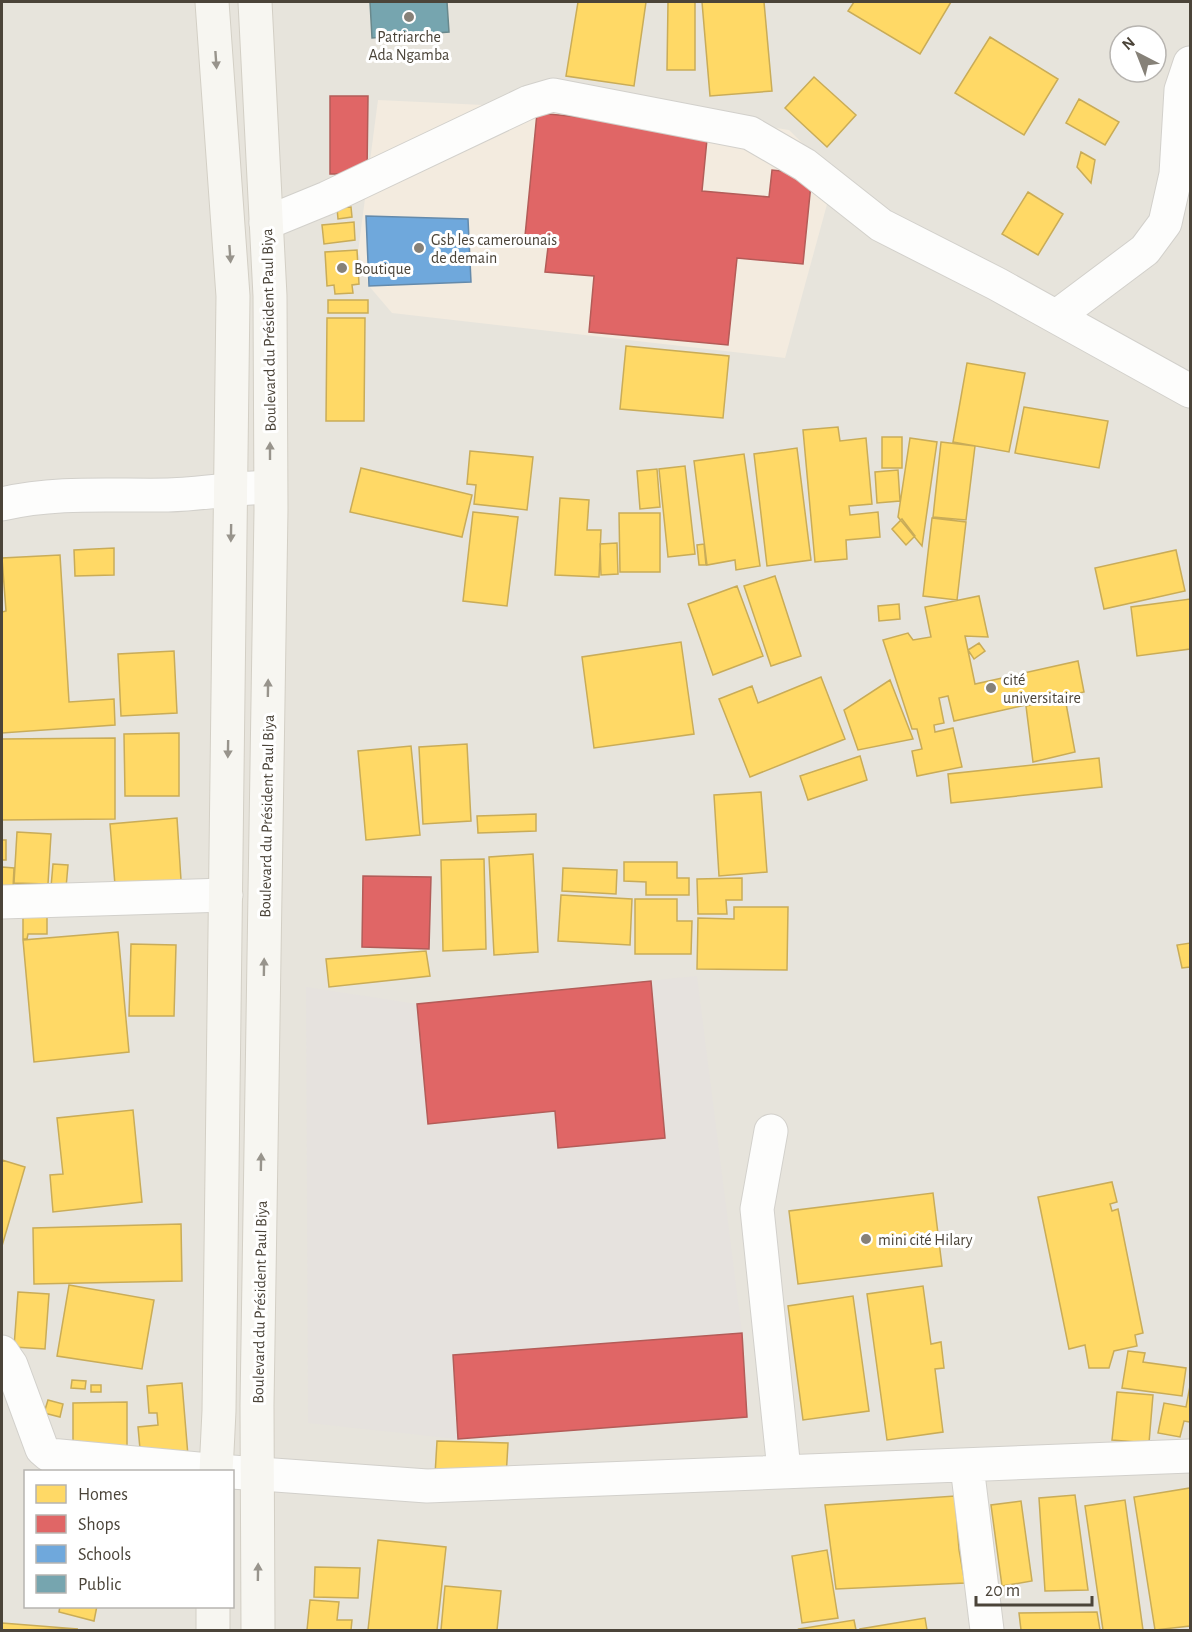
<svg xmlns="http://www.w3.org/2000/svg" width="1192" height="1632" viewBox="0 0 1192 1632" font-family="'Alegreya Sans',sans-serif">
<style>
.residential{fill:#e7e4dc;fill-rule:evenodd}
.commercial{fill:#f3ebdf}
.industrial{fill:#e6e2de}
.homes{fill:#ffd966;stroke:#c9ac58;stroke-width:1.5}
.shops{fill:#e06666;stroke:#b35c58;stroke-width:1.5}
.schools{fill:#6fa8dc;stroke:#648aab;stroke-width:1.5}
.public{fill:#76a5af;stroke:#69888c;stroke-width:1.5}
.lines{fill:none;stroke-linecap:round;stroke-linejoin:round}
.street-casing{stroke:#d2d0cb;stroke-width:35}
.secondary-casing{stroke:#d3cfc5;stroke-width:35}
.street{stroke:#fdfdfc;stroke-width:33}
.secondary{stroke:#f7f6f1;stroke-width:33}
.oneway{fill:#98948c}
.poi-dot{fill:#868178;stroke:#fff;stroke-width:2}
.labels{text-anchor:middle;stroke-width:6;stroke-linejoin:round;paint-order:stroke}
.poi-label{font-size:16px;fill:#4b4439;stroke:#fff;text-anchor:start}
.street-label{font-size:16px;fill:#4b4439;stroke:#fff}
</style>
<rect width="100%" height="100%" fill="#f4f2ee"/>
<!-- residential -->
<path class="residential" d="M2,2H1190V1630H2ZM1120,36H1156V72H1120ZM26,1472H232V1606H26Z"/>
<!-- commercial -->
<path class="commercial" d="M378,100L692,115L789,130L835,175L785,358L392,313L369,286L358,252Z"/>
<!-- industrial -->
<path class="industrial" d="M697,976L742,1333L747,1417L458,1439L308,1423L306,987L417,1004Z"/>
<!-- homes -->
<path class="homes" d="M578,2H646L634,86L566,76Z
M668,2H695V70H667Z
M702,2H764L772,91L710,96Z
M854,2H951L920,54L848,11Z
M990,37L1058,79L1024,135L955,93Z
M814,77L856,115L827,147L785,108Z
M1079,99L1119,122L1105,145L1066,123Z
M1081,152L1095,160L1091,183L1077,167Z
M1028,192L1063,214L1038,255L1002,234Z
M351,207L352,217L338,219L337,208Z
M354,222L355,240L324,244L322,225Z
M357,250L359,284L352,285L353,293L335,294L334,285L327,286L325,252Z
M328,300H368V313H328Z
M327,318H365L364,421H326Z
M626,346L729,356L723,418L620,409Z
M967,363L1025,373L1009,452L953,442Z
M1024,407L1108,421L1099,468L1015,453Z
M838,427L840,441L866,438L872,504L849,506L850,515L878,512L880,537L846,540L847,559L815,562L803,430Z
M882,437H902V468H882Z
M910,438L937,442L922,546L898,517Z
M941,442L975,446L966,520L933,517Z
M797,448L811,560L767,566L754,454Z
M470,451L533,457L527,510L474,504L476,485L467,484Z
M744,454L760,566L736,570L735,560L707,565L694,461Z
M685,466L695,554L668,557L659,469Z
M361,468L472,495L462,537L350,512Z
M657,469L660,507L640,509L637,471Z
M898,470L900,501L877,503L875,472Z
M560,498L589,500L587,530H601L599,577L555,575Z
M473,512L518,517L507,606L463,601Z
M619,513H660V572H620Z
M932,518L966,522L957,600L923,596Z
M902,519L915,536L906,545L892,529Z
M617,543L618,574L601,575L600,544Z
M704,544L706,565H699L697,545Z
M114,548V575L75,576L74,550Z
M1176,550L1185,591L1104,609L1095,568Z
M60,555L69,702L114,699L115,725L2,733V612L6,611L2,558Z
M775,576L801,656L771,666L744,586Z
M737,586L763,656L713,675L688,604Z
M979,596L988,637L965,636L975,684L1078,661L1084,692L954,721L948,696L939,698L944,723L934,725L935,732L953,728L962,767L917,776L912,751L922,749L917,729H912L883,640L908,633L913,640L931,637L925,607Z
M1190,599V649L1137,656L1131,607Z
M899,604L900,619L879,621L878,606Z
M681,642L694,734L594,748L582,657Z
M979,643L985,651L974,659L968,650Z
M174,651L177,713L121,716L118,654Z
M821,677L845,739L750,777L719,699L752,686L758,703Z
M890,680L913,739L858,750L844,710Z
M1065,698L1075,752L1033,762L1026,706Z
M179,733V796H125L124,734Z
M115,738V819L2,820V739Z
M467,744L471,821L423,824L419,747Z
M411,746L420,835L366,840L358,751Z
M860,756L867,780L808,800L800,776Z
M1099,758L1102,787L951,803L948,774Z
M761,792L767,872L719,876L714,795Z
M536,814V831L478,833L477,816Z
M177,818L181,880L115,885L110,824Z
M17,832L51,834L48,884L14,883Z
M2,840H6V860H2Z
M533,854L538,952L494,955L489,857Z
M484,859L486,949L443,951L441,860Z
M624,862H677V878H689V895H646V882L624,881Z
M53,864L68,865L66,888L51,887Z
M2,867L14,868L13,888L2,887Z
M563,868L617,870L616,894L562,891Z
M742,878V900H726L727,914H698L697,879Z
M561,895L632,899L630,945L558,941Z
M635,899H677V921H692L691,954H635Z
M734,907H788L787,970L697,969L698,918L734,919Z
M23,913H47V934H28L27,939H23Z
M118,932L129,1052L34,1062L23,940Z
M1190,943V967L1182,968L1177,945Z
M131,944L176,945L174,1016H129Z
M426,951L430,976L329,987L326,959Z
M133,1110L142,1202L53,1212L50,1175L63,1174L57,1118Z
M2,1160L25,1167L2,1246Z
M1112,1182L1117,1202L1110,1204L1112,1211L1118,1209L1143,1333L1135,1335L1137,1346L1114,1351L1109,1368H1089L1085,1345L1069,1349L1038,1197Z
M933,1193L942,1266L798,1284L789,1211Z
M181,1224L182,1281L34,1284L33,1228Z
M69,1285L154,1300L142,1369L57,1356Z
M923,1286L931,1344L941,1342L944,1368L935,1369L943,1432L887,1440L867,1294Z
M18,1292L49,1294L45,1349L14,1347Z
M853,1296L869,1411L803,1420L788,1306Z
M1128,1351L1145,1353L1143,1362L1186,1368L1182,1396L1122,1388Z
M72,1380L86,1381L85,1389L71,1388Z
M182,1383L188,1456L141,1460L138,1427L158,1425L157,1413H149L147,1386Z
M91,1385H101V1392H91Z
M1190,1386V1422L1184,1421L1180,1437L1158,1433L1164,1403L1186,1407Z
M1117,1392L1153,1395L1149,1443L1112,1440Z
M48,1400L63,1404L60,1417L44,1413Z
M127,1402V1454H73V1403Z
M437,1441L508,1443L506,1478L435,1475Z
M1190,1488V1626L1155,1630L1134,1497Z
M1075,1495L1088,1590L1045,1591L1039,1498Z
M955,1496L959,1550L965,1583L836,1589L825,1505Z
M1125,1500L1143,1630H1103L1085,1506Z
M1021,1501L1032,1581L1002,1586L991,1505Z
M378,1540L446,1547L437,1630H368Z
M827,1550L838,1618L802,1623L792,1556Z
M315,1567L360,1568L358,1598L314,1597Z
M445,1586L501,1591L497,1630H441Z
M310,1600L339,1602L337,1620H352L351,1630H307Z
M60,1606H97L94,1621L59,1612Z
M1097,1612L1100,1630H1021L1019,1613Z
M925,1618L927,1630H860V1629Z
M854,1620L856,1630H800L799,1629Z
M2,1623L78,1629L2,1630Z"/>
<!-- shops -->
<path class="shops" d="M330,96H368L367,174H330Z
M537,113L708,129L702,191L769,197L772,170L812,174L803,264L737,258L728,345L589,332L594,276L545,272L549,239L525,236Z
M363,876L431,877L429,949L362,947Z
M651,981L665,1138L558,1148L555,1111L428,1124L417,1004Z
M742,1333L747,1417L458,1439L453,1355Z"/>
<!-- schools -->
<path class="schools" d="M366,216L468,219L471,282L369,286Z"/>
<!-- public -->
<path class="public" d="M370,2H447L449,32L372,38Z"/>
<g class="lines">
<!-- street casing -->
<g class="street-casing">
<path id="street" d="M266,223L327,198L529,102L553,95L750,133L805,165L881,225L997,284L1190,391
M1057,316L1145,250L1165,223L1176,174L1181,90L1190,63
M2,504C56,491 113,496 168,495C202,494 236,488 270,487
M2,902L226,895
M771,1131L757,1209L784,1470
M2,1352L11,1365L42,1449L49,1455L230,1472
M967,1466L987,1630
M232,1472L427,1486L1190,1456"/>
</g>
<!-- secondary casing -->
<g class="secondary-casing">
<path id="secondary" d="M212,2L233,296L219,1411L216,1472
M255,2L270,296L271,510L257,1405L258,1630
M213,1630V1606"/>
</g>
<!-- street -->
<use href="#street" class="street"/>
<!-- secondary -->
<use href="#secondary" class="secondary"/>
</g>
<!-- one-way arrows -->
<defs><path id="oneway-solid" d="M-6-.8H1V-3.2L6.5 0L1 3.2V.8H-6Z" transform="scale(1.5)"/></defs>
<g class="oneway">
<use href="#oneway-solid" transform="translate(216 60) rotate(86)"/>
<use href="#oneway-solid" transform="translate(230 254) rotate(86)"/>
<use href="#oneway-solid" transform="translate(270 451) rotate(-90)"/>
<use href="#oneway-solid" transform="translate(231 533) rotate(91)"/>
<use href="#oneway-solid" transform="translate(268 688) rotate(-89)"/>
<use href="#oneway-solid" transform="translate(228 749) rotate(91)"/>
<use href="#oneway-solid" transform="translate(264 967) rotate(-89)"/>
<use href="#oneway-solid" transform="translate(261 1162) rotate(-89)"/>
<use href="#oneway-solid" transform="translate(258 1572) rotate(-89)"/>
</g>
<!-- markers -->
<g class="poi-dot">
<circle cx="409" cy="17" r="6"/>
<circle cx="419" cy="248" r="6"/>
<circle cx="342" cy="268" r="6"/>
<circle cx="991" cy="688" r="6"/>
<circle cx="866" cy="1239" r="6"/>
</g>
<g class="labels">
<!-- poi labels -->
<g class="poi-label">
<text x="409" y="42" text-anchor="middle">Patriarche<tspan x="409" dy="18">Ada Ngamba</tspan></text>
<text x="431" y="245">Gsb les camerounais<tspan x="431" dy="18">de demain</tspan></text>
<text x="354" y="274">Boutique</text>
<text x="1003" y="685">cité<tspan x="1003" dy="18">universitaire</tspan></text>
<text x="878" y="1245">mini cité Hilary</text>
</g>
<!-- street labels -->
<g class="street-label">
<text transform="translate(268 330) rotate(-91)" y="6">Boulevard du Président Paul Biya</text>
<text transform="translate(266 816) rotate(-89)" y="6">Boulevard du Président Paul Biya</text>
<text transform="translate(259 1302) rotate(-89)" y="6">Boulevard du Président Paul Biya</text>
</g>
</g>
<!-- border -->
<rect width="1192" height="1632" fill="none" stroke="#4b4439" stroke-width="6"/>
<!-- legend -->
<rect x="24" y="1470" width="210" height="138" fill="#ffffff" stroke="#b7b4b0" stroke-width="1.5"/>
<rect x="36" y="1485" width="30" height="18" fill="#ffd966" stroke="#b7b4b0" stroke-width="1.5"/>
<text x="78" y="1500" font-size="18" fill="#4b4439">Homes</text>
<rect x="36" y="1515" width="30" height="18" fill="#e06666" stroke="#b7b4b0" stroke-width="1.5"/>
<text x="78" y="1530" font-size="18" fill="#4b4439">Shops</text>
<rect x="36" y="1545" width="30" height="18" fill="#6fa8dc" stroke="#b7b4b0" stroke-width="1.5"/>
<text x="78" y="1560" font-size="18" fill="#4b4439">Schools</text>
<rect x="36" y="1575" width="30" height="18" fill="#76a5af" stroke="#b7b4b0" stroke-width="1.5"/>
<text x="78" y="1590" font-size="18" fill="#4b4439">Public</text>
<!-- north arrow -->
<g transform="translate(1138 54) rotate(318)"><circle r="28" fill="#ffffff" stroke="#b7b4b0" stroke-width="1.5"/>
<path d="M0-4.5L10 22L0 15L-10 22Z" fill="#868178"/>
<text y="-9" font-size="16" font-weight="bold" text-anchor="middle" fill="#4b4439">N</text>
</g>
<!-- scale -->
<path d="M976 1596v9h116v-9" fill="none" stroke="#4b4439" stroke-width="3"/>
<text x="985" y="1596" font-size="18" fill="#4b4439" stroke="#ffffff" stroke-width="4.5" paint-order="stroke">20 m</text>
</svg>
